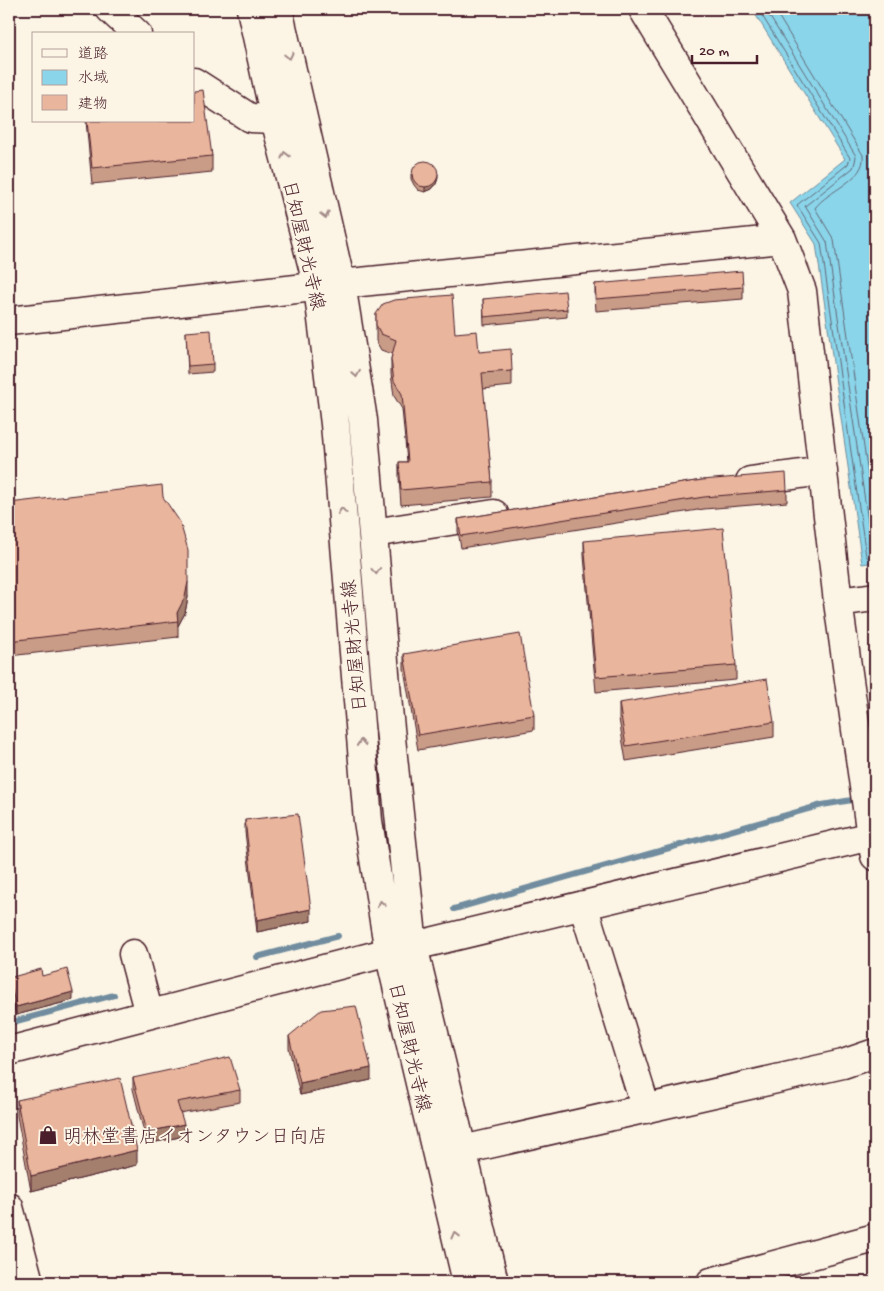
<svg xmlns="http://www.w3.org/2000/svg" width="884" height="1291" viewBox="0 0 884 1291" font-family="'Gochi Hand','Klee One',sans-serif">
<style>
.water{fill:#8ad5ea;stroke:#708c9e}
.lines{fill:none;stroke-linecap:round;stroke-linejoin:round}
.shore{stroke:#646877;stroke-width:1}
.stream{stroke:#708c9e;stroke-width:6}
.minor-casing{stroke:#4a1f2b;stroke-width:31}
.major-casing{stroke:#4a1f2b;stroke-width:31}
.minor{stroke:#fcf5e5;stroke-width:28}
.major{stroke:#fcf5e5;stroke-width:28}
.wall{fill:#c99c87;stroke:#4a1f2b}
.shaded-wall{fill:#a47f6e;stroke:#4a1f2b}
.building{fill:#eab59d;stroke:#4a1f2b}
.oneway{stroke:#a38a88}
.labels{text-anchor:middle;stroke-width:4;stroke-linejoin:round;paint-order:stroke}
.street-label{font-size:19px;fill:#4a1f2b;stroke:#fcf5e5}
.poi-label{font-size:19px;fill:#4a1f2b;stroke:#fcf5e5;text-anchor:start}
</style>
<rect width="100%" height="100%" fill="#fcf5e5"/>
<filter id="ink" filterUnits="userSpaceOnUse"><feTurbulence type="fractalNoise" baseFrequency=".02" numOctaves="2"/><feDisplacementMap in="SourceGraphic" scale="10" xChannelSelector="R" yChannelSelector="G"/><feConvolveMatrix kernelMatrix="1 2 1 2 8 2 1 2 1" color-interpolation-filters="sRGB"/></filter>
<g filter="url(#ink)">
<!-- water -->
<path class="water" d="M752,9H875V562L862,564L816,244L790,203L845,159Z"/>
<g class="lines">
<!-- shore -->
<path class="shore" d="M758,9L850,158L848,164L797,205L821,243L866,556L868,558H875
M765,9L856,156L855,162L853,168L805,206L827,242L872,549L875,551
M774,9L863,155C866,180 828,190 815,208L834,240L875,523"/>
<!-- stream -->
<path class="stream" d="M454,909L822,805L858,799
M257,957L338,936
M9,1023L114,995"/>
<!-- minor casing -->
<g class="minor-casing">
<path id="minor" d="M110,9L137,34
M643,9L782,239L802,291L838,602L871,836L875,856
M194,82L250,118L275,119
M9,321L341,284L782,239
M750,481L823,471
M373,533L494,514
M838,602L875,597
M583,905L646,1109
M133,954L149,1014
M9,1051L389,952L871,836
M440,1155L843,1064L875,1053
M9,1207L29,1282
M711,1282L875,1238"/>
</g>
<!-- major casing -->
<g class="major-casing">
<path id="major" d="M251,9L275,119L318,287L335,424L368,821L389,952L467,1282
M278,9L341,284L363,420L389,719L413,946L494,1282"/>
</g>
<!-- minor -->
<use href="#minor" class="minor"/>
<!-- major -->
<use href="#major" class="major"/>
</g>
<!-- wall -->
<path class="wall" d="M86,121H194L212,156V172L92,184Z
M411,174L438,178L436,184L432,189L425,192L418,190L414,185L411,179Z
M595,284L743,287V299L596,311L595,296Z
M483,299L567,309V317L484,325Z
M376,314L455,333L479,352L512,371V386L483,389L492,482V497L401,505L399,478V462H407L402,409L394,396L391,374V359L392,354L381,350L376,341Z
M186,332L213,364V372L188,374Z
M702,480L787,490V502L704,509L461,548L458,531V519Z
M163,497L188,597L185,613L178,626V637L9,656V503Z
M584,541L736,665V680L596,692L584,556Z
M404,654L534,715V730L418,750L404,669Z
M619,703L774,722V737L626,761L619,719Z
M245,820L311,921L257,932L245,832Z
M42,976L73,1000L16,1015L9,988V978Z
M289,1036L371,1080L300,1095L289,1048Z
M133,1078L240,1090V1102L180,1113L184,1136L147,1144L133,1089Z
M17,1100L137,1165L31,1191L17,1116Z"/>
<!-- shaded-wall -->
<path class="shaded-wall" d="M438,174V178L436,184L432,189L425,192V187Z
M188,582V597L185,613L178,626L177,613Z
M311,909V921L257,932V920Z
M73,992V1000L16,1015V1007Z
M371,1068V1080L300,1095V1083Z
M184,1124V1136L147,1144V1132Z
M137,1150V1165L31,1191V1176Z"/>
<!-- building -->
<path class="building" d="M203,90L212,156L92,168L87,121H194V91Z
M412 174a13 13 0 1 1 26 0a13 13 0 1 1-26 0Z
M742,271L743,287L596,299L595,284Z
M565,291L567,309L484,317L483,299Z
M452,295L455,333L477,331L479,352L511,349L512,371L482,373L492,482L401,490L399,462H408L402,394L394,381L391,359L396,340L381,334L376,325V314L383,304L394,300Z
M211,330L213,364L188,366L186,332Z
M786,473L787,490L704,497L461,536L458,519L702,480Z
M162,485L163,497L180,522L188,550V582L185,597L177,613L178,621L9,641V503Z
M723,528L736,665L596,677L584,541Z
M520,634L534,715L418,735L404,654Z
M767,679L774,722L626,746L619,703Z
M298,814L311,909L257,920L245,820Z
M41,969L42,976L67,969L73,992L16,1007L9,978Z
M356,1006L371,1068L300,1083L289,1036L321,1010Z
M230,1057L240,1090L177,1102L184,1124L147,1132L133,1078Z
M120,1078L137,1150L31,1176L17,1100Z"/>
<!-- one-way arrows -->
<defs><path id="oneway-chevron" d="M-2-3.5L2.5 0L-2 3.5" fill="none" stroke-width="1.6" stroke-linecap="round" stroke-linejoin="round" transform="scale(1.25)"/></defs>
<g class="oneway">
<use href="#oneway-chevron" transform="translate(289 56) rotate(77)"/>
<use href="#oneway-chevron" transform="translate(285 155) rotate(-104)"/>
<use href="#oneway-chevron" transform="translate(325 215) rotate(77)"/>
<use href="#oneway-chevron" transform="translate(356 374) rotate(81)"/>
<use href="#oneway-chevron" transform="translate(342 511) rotate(-95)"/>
<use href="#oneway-chevron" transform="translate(376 571) rotate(85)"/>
<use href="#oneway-chevron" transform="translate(361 743) rotate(-95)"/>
<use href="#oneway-chevron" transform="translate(381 904) rotate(-99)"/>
<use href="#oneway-chevron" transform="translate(455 1235) rotate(-104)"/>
</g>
</g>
<!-- icons -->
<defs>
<g id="shop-bare" transform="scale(1.5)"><path d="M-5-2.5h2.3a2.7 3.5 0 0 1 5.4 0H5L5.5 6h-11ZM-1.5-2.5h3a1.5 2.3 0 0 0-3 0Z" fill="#4a1f2b" stroke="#fcf5e5" stroke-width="2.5" paint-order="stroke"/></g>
</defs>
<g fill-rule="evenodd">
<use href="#shop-bare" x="48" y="1135"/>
</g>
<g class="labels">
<!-- street labels -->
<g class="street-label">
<text transform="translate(305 245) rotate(77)" y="7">日知屋財光寺線</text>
<text transform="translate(353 646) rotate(-95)" y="7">日知屋財光寺線</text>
<text transform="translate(411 1047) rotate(77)" y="7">日知屋財光寺線</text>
</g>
<!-- poi labels -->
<g class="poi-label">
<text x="63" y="1142">明林堂書店イオンタウン日向店</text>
</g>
</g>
<!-- margin -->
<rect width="884" height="1291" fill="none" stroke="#fcf5e5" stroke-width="30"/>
<rect x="15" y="15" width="854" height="1261" fill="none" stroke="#4a1f2b" stroke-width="2" filter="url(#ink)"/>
<!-- legend -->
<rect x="32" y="32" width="162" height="90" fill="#fcf5e5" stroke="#b59f9b"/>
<rect x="42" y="49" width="25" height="8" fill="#fcf5e5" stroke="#b59f9b"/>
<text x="78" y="58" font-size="15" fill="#4a1f2b">道路</text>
<rect x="42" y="70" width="25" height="15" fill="#8ad5ea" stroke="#b59f9b"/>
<text x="78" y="82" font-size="15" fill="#4a1f2b">水域</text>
<rect x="42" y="95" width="25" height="15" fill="#eab59d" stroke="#b59f9b"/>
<text x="78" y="108" font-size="15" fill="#4a1f2b">建物</text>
<!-- scale -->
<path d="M692 55v8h65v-8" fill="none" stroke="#4a1f2b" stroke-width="2.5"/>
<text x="699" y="55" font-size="15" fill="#4a1f2b" stroke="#fcf5e5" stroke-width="4" paint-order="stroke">20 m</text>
</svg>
